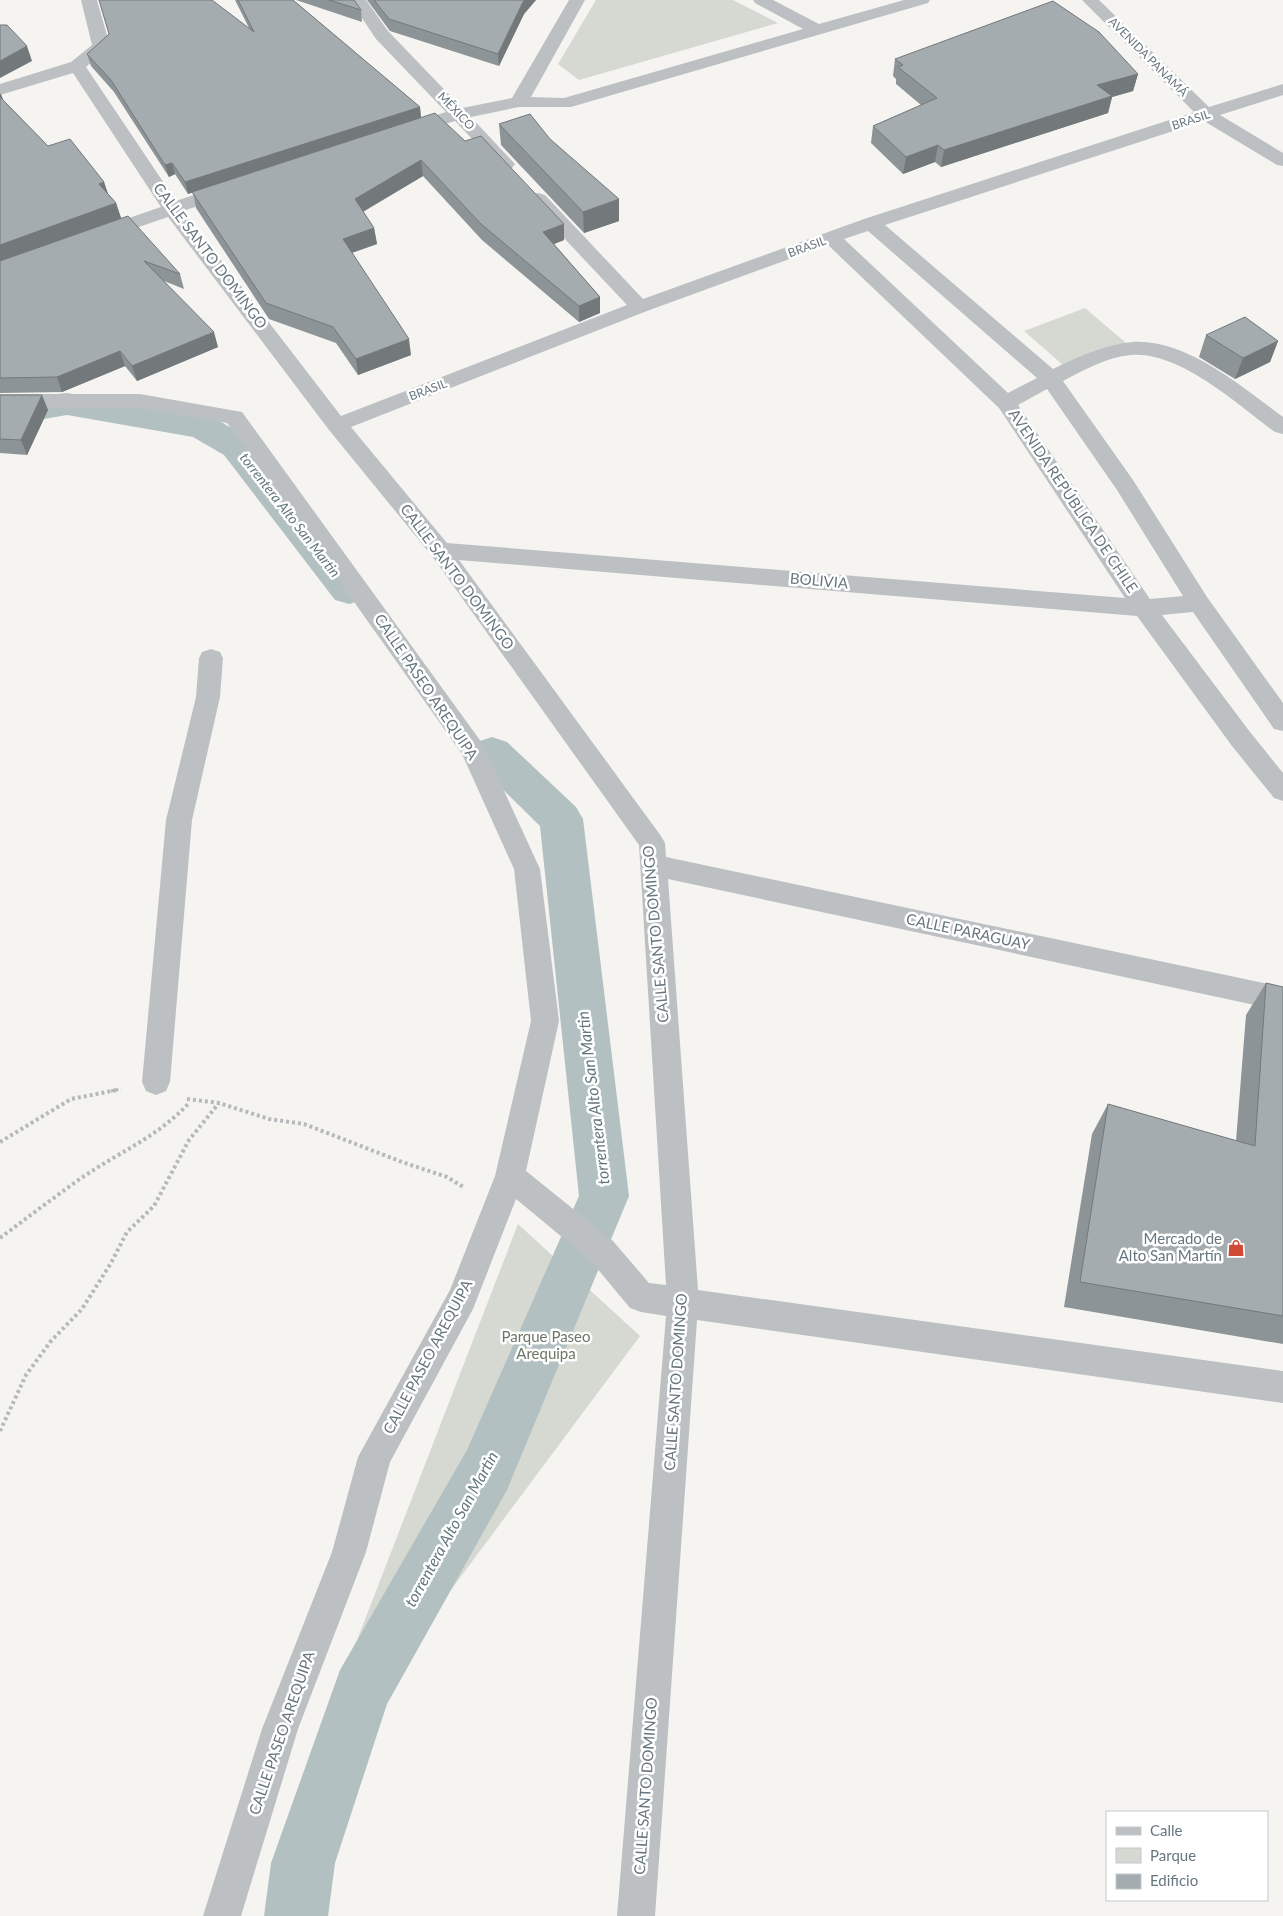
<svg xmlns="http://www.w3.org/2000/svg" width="1283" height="1916" viewBox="0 0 1283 1916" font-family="Lato,sans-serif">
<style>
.green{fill:#d5d9d1}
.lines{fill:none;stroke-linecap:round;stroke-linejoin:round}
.canal{fill:#b2c0c2;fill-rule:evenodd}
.path-far1{stroke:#b6b9bb;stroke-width:3;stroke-dasharray:2.5 2.5;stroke-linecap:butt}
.path{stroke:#b6b9bb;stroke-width:4;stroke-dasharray:3 3;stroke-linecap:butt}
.minor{fill:#bcc0c3;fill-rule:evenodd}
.wall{fill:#8d9497}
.shaded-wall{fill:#73787b}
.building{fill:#a4acb0;stroke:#73787b}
.labels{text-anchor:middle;stroke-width:5;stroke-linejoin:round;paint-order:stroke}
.far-street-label{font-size:12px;fill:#67777f;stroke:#fff}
.far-water-label{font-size:14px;font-style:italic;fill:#63787c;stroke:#fff}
.street-label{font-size:15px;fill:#67777f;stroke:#fff}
.poi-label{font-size:15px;fill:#67777f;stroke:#fff;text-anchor:end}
.park-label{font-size:15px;fill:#6b7765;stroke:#fff}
.water-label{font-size:16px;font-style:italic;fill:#63787c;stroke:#fff}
</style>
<rect width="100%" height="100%" fill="#f5f4f1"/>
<!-- green -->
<path class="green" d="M596,0H733L778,23L579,80L558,64Z
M1085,308L1132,348L1071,372L1024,331Z
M518,1224L640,1336L296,1798Z"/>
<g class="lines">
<!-- canal -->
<path class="canal" d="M67,393L203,415L216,419L250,439L363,580L369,590L363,600L349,604L335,600L224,455L193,437L67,415L21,423L0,424V400Z
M492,737L507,742L576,807L583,819L629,1196L507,1490L387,1704L335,1863L328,1916H264L271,1863L340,1670L467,1450L579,1196L540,826L477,764L471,753L477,742Z"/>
<!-- path-far1 -->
<path class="path-far1" d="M111,1091L121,1089"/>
<!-- path -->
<path class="path" d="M187,1099L219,1103L269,1119L304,1124L402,1162L447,1177L465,1188
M0,1142L71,1099L117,1090
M0,1238C27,1218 53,1198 80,1179C117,1153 158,1137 189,1103
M0,1431L26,1375L51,1341L82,1309L111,1263L127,1232L154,1206L189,1140L219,1103"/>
<!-- minor -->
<path class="minor" d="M81,0H97L110,46L86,67L176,201L229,183L236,185L238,189L236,193L183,211L341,416L627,305L531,203L529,199L531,195L538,193L545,195L643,299L864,219L1194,112L1082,0H1099L1209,107L1283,84V95L1220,115L1283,153V166L1277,165L1204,121L885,225L1053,369C1077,357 1104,345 1132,342C1186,338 1242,387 1283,417V434L1275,432C1238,405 1180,351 1131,355C1107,357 1084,370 1063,381L1133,480L1207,597L1283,703V731L1274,729L1193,612L1162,615L1250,732L1283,773V801L1274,798L1232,746L1137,616L459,560L661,836L665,843L666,857L1283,987V1011L668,879L698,1290L1283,1371V1403L697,1320L655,1916H617L666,1316L641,1312L630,1308L591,1261L516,1199L473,1309L390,1462L366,1552L298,1729L241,1916H203L262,1729L332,1552L358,1457L450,1290L495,1176L531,1021L514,869L462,754L227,423L140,408H0V394H140L242,412L482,743L540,869L559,1021L526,1171L613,1241L649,1283L666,1285L639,845L432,556L329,430L168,217L98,241L91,239L88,235L91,231L161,207L73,73L0,95V84L71,62L92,45ZM868,231L1037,378L1008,393L844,239ZM828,245L999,408L1125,598L447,543L351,427L647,311ZM1047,389L1117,490L1183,596L1150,599L1018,405Z
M350,0H366L388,31L462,108L512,98L569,0H585L531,97L564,98L803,29L755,3L753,0H773L819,24L904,0H930L928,3L571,107H519L471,117L515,164L512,168L506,170L500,168L455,121L405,136L399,135L396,131L399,127L446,112L376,39Z
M211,649L220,652L223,658L220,697L192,820L170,1082L166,1091L156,1095L146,1091L142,1082L166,820L196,697L199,658L202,652Z"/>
</g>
<!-- wall -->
<path class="wall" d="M235,0H293L420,107L421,118L564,240L554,244L600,297V313L579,322L482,240L423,176L363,212L374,228L377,244L352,253L411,355L358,375L336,343L269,319L196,208L193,192L188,194L175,174L169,177L114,92L91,66L87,54L109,34L249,28Z
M296,0H354L361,10L362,22Z
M367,0H536L524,14L499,66L390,31Z
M895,59L1138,74L1133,91L1112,97L1108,113L941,167L935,162L903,174L871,143L873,126L921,105L896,84V79L893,76Z
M0,93L4,101L48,146L104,182L108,194L116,203L121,218L180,274L184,289L164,281L218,347L137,381L125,366L62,392L0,393Z
M499,124L550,139L619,221L584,233L501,145Z
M1206,335L1278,341L1270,362L1235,379L1199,357Z
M0,395L48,410L27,455L0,453Z
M1266,983L1283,987V1344L1064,1307L1092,1134L1108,1104L1236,1141L1246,1015Z"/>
<!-- shaded-wall -->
<path class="shaded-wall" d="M525,0H536L524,14L499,66L498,54L523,2Z
M27,46L32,61L0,78V61Z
M1138,74L1133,91L1112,97L1108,113L941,167L944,150L1097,85Z
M0,94H1L6,109L0,101Z
M420,107L421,118L188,194L185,182Z
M938,145L935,162L903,174L906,157Z
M421,160L423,176L357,215L355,199Z
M172,163L175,174L169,177L165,165Z
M104,182L109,197L99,184Z
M619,199V221L584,233L583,212Z
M116,203L121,218L0,262V245Z
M564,224V240L544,248L543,232Z
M374,228L377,244L345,255L343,239Z
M600,297V313L579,322V306Z
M214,332L218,347L137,381L132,366Z
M409,339L411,355L358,375L356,359Z
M1278,341L1270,362L1235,379L1243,358Z
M120,351L125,366L62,392L57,377Z
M42,395L48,410L27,455L21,440Z"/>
<!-- building -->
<path class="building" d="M99,0H212L254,32L238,0H293L420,107L185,182L172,163L165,165L111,80L87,54L109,34Z
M329,0H354L361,10Z
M374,0H525L523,2L498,54L389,19Z
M1053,1L1099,32L1138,74L1097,85L1112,96L944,150L938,145L906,157L873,126L937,98L898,67L903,65L895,59Z
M0,25H7L27,46L0,61Z
M0,97L48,146L70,139L104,182L99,184L116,203L0,245Z
M435,113L465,141L481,136L564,224L543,232L600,297L579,306L481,224L421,160L355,199L374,228L343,239L409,339L356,359L333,327L266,303L192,192Z
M530,114L550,139L619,199L583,212L499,124Z
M128,216L180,274L144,261L214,332L132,366L120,351L57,377L0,378V261Z
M1245,317L1278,341L1243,358L1206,335Z
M0,395H42L21,440L0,439Z
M1266,983L1283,987V1316L1080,1282L1108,1104L1255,1146Z"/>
<!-- icons -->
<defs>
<g id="shop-bare" transform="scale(1.35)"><path d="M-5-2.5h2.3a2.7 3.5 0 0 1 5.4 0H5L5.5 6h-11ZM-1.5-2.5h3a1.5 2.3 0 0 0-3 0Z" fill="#d04836" stroke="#fff" stroke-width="2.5" paint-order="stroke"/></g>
</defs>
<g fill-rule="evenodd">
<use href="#shop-bare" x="1236" y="1248"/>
</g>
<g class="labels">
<!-- far-street labels -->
<g class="far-street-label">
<text transform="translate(1148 57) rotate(45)" y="4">AVENIDA PANAMÁ</text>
<text transform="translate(456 111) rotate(46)" y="4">MÉXICO</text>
<text transform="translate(1191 120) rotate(-18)" y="4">BRASIL</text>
<text transform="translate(807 247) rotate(-20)" y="4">BRASIL</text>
<text transform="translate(428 390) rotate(-21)" y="4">BRASIL</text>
</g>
<!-- far-water labels -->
<g class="far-water-label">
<text transform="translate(290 515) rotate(52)" y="5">torrentera Alto San Martin</text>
</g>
<!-- street labels -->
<g class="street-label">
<text transform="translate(210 256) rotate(53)" y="5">CALLE SANTO DOMINGO</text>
<text transform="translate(1073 501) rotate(56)" y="5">AVENIDA REPÚBLICA DE CHILE</text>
<text transform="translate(457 577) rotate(53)" y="5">CALLE SANTO DOMINGO</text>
<text transform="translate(819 581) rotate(5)" y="5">BOLIVIA</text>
<text transform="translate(426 687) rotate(56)" y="5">CALLE PASEO AREQUIPA</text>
<text transform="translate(968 932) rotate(12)" y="5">CALLE PARAGUAY</text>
<text transform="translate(656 934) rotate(-95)" y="5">CALLE SANTO DOMINGO</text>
<text transform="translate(428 1357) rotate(-62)" y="5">CALLE PASEO AREQUIPA</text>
<text transform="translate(676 1382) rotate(-86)" y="5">CALLE SANTO DOMINGO</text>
<text transform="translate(282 1733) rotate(-71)" y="5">CALLE PASEO AREQUIPA</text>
<text transform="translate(646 1786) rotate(-86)" y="5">CALLE SANTO DOMINGO</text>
</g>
<!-- poi labels -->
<g class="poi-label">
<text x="1222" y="1244">Mercado de<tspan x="1222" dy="17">Alto San Martín</tspan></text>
</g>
<!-- park labels -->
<g class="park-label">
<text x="546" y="1342">Parque Paseo<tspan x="546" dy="17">Arequipa</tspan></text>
</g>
<!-- water labels -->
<g class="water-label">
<text transform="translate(593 1098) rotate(-97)" y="6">torrentera Alto San Martin</text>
<text transform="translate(451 1529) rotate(-61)" y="6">torrentera Alto San Martin</text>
</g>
</g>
<!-- legend -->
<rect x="1106" y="1811" width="162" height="90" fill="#ffffff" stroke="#c2c9cc"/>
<rect x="1116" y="1827" width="25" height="8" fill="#bcc0c3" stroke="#c2c9cc"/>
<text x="1150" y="1836" font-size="15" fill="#67777f">Calle</text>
<rect x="1116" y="1848" width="25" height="15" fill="#d5d9d1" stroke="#c2c9cc"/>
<text x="1150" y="1861" font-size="15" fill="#67777f">Parque</text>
<rect x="1116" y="1874" width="25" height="15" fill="#a4acb0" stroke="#c2c9cc"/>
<text x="1150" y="1886" font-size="15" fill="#67777f">Edificio</text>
</svg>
